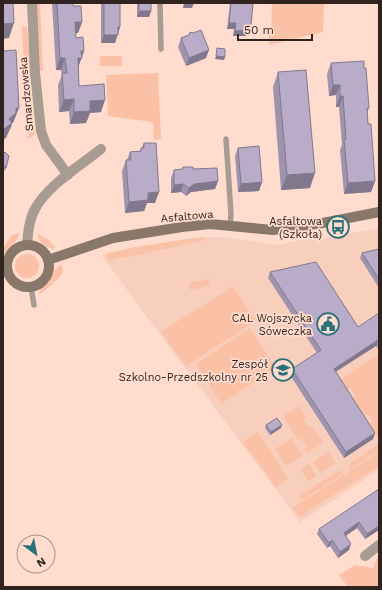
<svg xmlns="http://www.w3.org/2000/svg" width="382" height="590" viewBox="0 0 382 590" font-family="'Work Sans',sans-serif">
<style>
.built{fill:#f8cebc}
.green{fill:#fbc1a7}
.lines{fill:none;stroke-linecap:round;stroke-linejoin:round}
.lane{stroke:#a79b92;stroke-width:5.5}
.street{stroke:#a79b92;stroke-width:10}
.secondary{stroke:#89776a;stroke-width:10}
.wall{fill:#9f94ad}
.shaded-wall{fill:#82788d}
.building{fill:#b9acc9;stroke:#82788d}
.labels{text-anchor:middle;stroke-width:3.5;stroke-linejoin:round;paint-order:stroke}
.street-label{font-size:11px;fill:#31241f;stroke:#ffdccd}
.poi-label{font-size:11px;fill:#31241f;stroke:#ffdccd;text-anchor:end}
</style>
<rect width="100%" height="100%" fill="#ffdccd"/>
<!-- built -->
<path class="built" d="M379,228V470L300,522L102,256L113,252L136,247L185,239L207,237H223L277,245L302,240H314Z"/>
<!-- green -->
<path class="green" d="M36,3H40L43,71H40Z
M272,3H324L323,32L269,45V34L271,33Z
M22,27H27L31,78L25,84Z
M100,56H122V66H100Z
M158,73L161,139L154,140L153,122L108,116L106,75Z
M25,92L29,93L31,96L35,132L33,136L27,139V136H29V133H27Z
M19,233C18,243 8,247 3,255V247L6,246L5,245L12,235Z
M37,234L49,240L48,241L49,240L56,248L54,247V249C45,248 39,242 37,234Z
M204,237V240L124,258L119,257L110,260L105,254L136,247Z
M15 266a12 12 0 1 1 24 0a12 12 0 1 1-24 0Z
M61,264C62,265 63,269 63,270C63,277 43,292 38,295L40,290L48,283H50L49,282L55,270Z
M209,279L210,286L190,290L189,283Z
M233,286L256,321L186,366L161,332Z
M250,328L276,368L221,404L196,364Z
M376,356L379,360V435L377,436L370,424L373,422L368,414L365,416L353,398L356,396L351,388L348,390L341,379Z
M299,406L306,417L303,419L308,427L311,425L323,443L307,453L304,449L307,446L302,439L299,441L283,416Z
M258,432L288,479L276,487L243,442Z
M292,438L303,456L286,466L275,449Z
M379,444V450L350,469L348,465Z
M328,452L336,463L320,473L313,462Z
M379,452V466L299,517L293,508Z
M309,464L316,476L308,481L301,469Z
M340,470L343,474L302,500L299,496Z
M379,557V587H348L339,575L355,565L373,568L376,560Z"/>
<g class="lines">
<!-- lane -->
<path class="lane" d="M160,3L161,49
M226,139L231,214L230,226
M31,287L34,305"/>
<!-- street -->
<path class="street" d="M32,3L35,73L41,131L46,145L68,175
M27,245C28,233 29,220 35,209C47,186 81,165 101,149
M365,556L379,545"/>
<!-- secondary -->
<path class="secondary" d="M7 266a21 21 0 1 1 42 0a21 21 0 1 1-42 0Z
M48,260L113,238L182,227L210,224L273,230L323,223L379,212"/>
</g>
<!-- wall -->
<path class="wall" d="M52,3H73V6L82,22L78,33H76V38L84,51L78,68L79,86L101,112L90,113L86,123L70,124L69,111L59,112L58,85L62,75L61,70H56Z
M101,3H120V27L115,43H101Z
M137,3H151V11L149,17H137Z
M230,3H253L251,25L246,36H233L234,29H227Z
M193,33L206,58L186,66L178,47L181,38Z
M331,63L369,108L367,113L375,181L371,192L344,194L340,150L342,145L339,107H336V95L329,96L327,74Z
M278,72L310,188L281,190L273,87Z
M144,143L155,203H147L144,211L125,213L122,171L126,160H127L130,152L140,151Z
M238,148L262,182L259,191L238,192L235,156Z
M3,154L6,168L5,171L3,168Z
M183,167L193,169L218,181L215,189L191,192L186,196L181,192L171,193V178L174,170L182,169Z
M379,249V288L360,258L362,253Z
M270,272L358,327L379,313V350L376,346L336,372L375,433L373,439L344,458L290,375L292,369L317,353L268,278Z
M266,425L281,428L270,435L265,428Z
M379,489V530L365,539L357,528L346,536L349,550L338,558L330,546L327,548L317,534L319,529Z"/>
<!-- shaded-wall -->
<path class="shaded-wall" d="M184,3H194L192,8H183Z
M139,11H151L149,17H137Z
M75,22H82L78,33L71,34Z
M14,23L9,38L3,39V24Z
M229,23H236L234,29H227Z
M251,25L246,36H233L235,31L249,26Z
M118,27H120L115,43H101L104,35Z
M209,50L206,58L186,66L189,58Z
M81,51H84L77,70L78,58Z
M216,56L225,57L224,60L215,59Z
M60,58H65L61,70H56Z
M333,85H340L336,95L329,96Z
M340,96H343L339,107H336Z
M74,99L69,111L59,112L64,100Z
M105,100L101,112L90,113L86,123L70,124L74,112L90,101Z
M16,108H19L13,123H12L11,128L10,129L6,138L3,140V133L4,129L9,119Z
M315,173L310,188L281,190L287,175Z
M218,181L215,189L191,192L186,196L189,188L194,184Z
M375,181L371,192L344,194L348,183Z
M262,182L259,191L238,192L241,184Z
M183,184L181,192L171,193L174,185Z
M159,192L155,203H147L144,211L125,213L129,202L148,193Z
M378,340L376,346L331,374L334,369Z
M282,425L281,428L270,435L271,432Z
M375,433L373,439L344,458L346,452Z
M359,522L357,528L341,538L344,533Z
M379,526V530L365,539L367,534Z
M332,540L330,546L327,548L329,543Z
M351,544L349,550L338,558L340,552Z"/>
<!-- building -->
<path class="building" d="M3,3H13L14,23L3,24Z
M57,3H73V6H81L82,22H75L76,38L83,37L84,51H81L82,58H78L79,86L104,84L105,100L90,101V111L74,112V99L64,100L62,73H67L65,58H60Z
M104,3H120V27H118V35H104Z
M139,3H151V11H139Z
M231,3H253L251,25L249,26L248,30L235,31L236,23H229Z
M201,30L209,50L189,58L181,38L189,35L190,32L193,33Z
M217,48L225,49V57L216,56Z
M16,50L19,108H16V113L9,119L12,123L4,129L3,127V51Z
M364,61V68H366L369,108H367L368,124H371L375,181L348,183L344,139H346L343,96H340V85H333L331,63Z
M306,70L315,173L287,175L278,72Z
M144,143H156L159,192L148,193V200L129,202L126,160H131L130,152L141,151V148H144Z
M259,146L262,182L241,184L238,148Z
M5,152L9,156L6,168L3,164V154Z
M183,167H193V169L217,168L218,181L194,184L189,188L183,184L174,185V170L183,169Z
M379,249V279L362,253Z
M316,262L358,327L379,313V341L378,340L334,369L375,433L346,452L292,369L321,350L270,272Z
M277,418L282,425L271,432L266,425Z
M379,489V526L367,534L359,522L344,533L351,544L340,552L332,540L329,543L319,529Z"/>
<!-- icons -->
<defs>
<g id="bus-ring" transform="scale(1.15)"><circle r="9.5" fill="#ffdccd" stroke="#28717a" stroke-width="1.5"/><path d="M-5-6H5V4H4V6H2V4H-2V6H-4V4H-5ZM-3.5-4V0h7V-4ZM-3.5 1.2v1.5H-2V1.2ZM2 1.2v1.5H3.5V1.2Z" fill="#28717a"/></g>
<g id="civic-ring" transform="scale(1.15)"><circle r="9.5" fill="#ffdccd" stroke="#28717a" stroke-width="1.5"/><path d="M-.6-6.5H3V-4.5H.6V-3L4-1V1h2V6H-6V1h2V-1L-.6-3ZM-1.2 2.5V6h2.4V2.5Z" fill="#28717a"/></g>
<g id="school-ring" transform="scale(1.15)"><circle r="9.5" fill="#ffdccd" stroke="#28717a" stroke-width="1.5"/><path d="M0-5L7-2L0 1L-7-2ZM-4 1L0 2.5L4 1V4Q0 6-4 4Z" fill="#28717a"/></g>
</defs>
<g fill-rule="evenodd">
<use href="#bus-ring" x="338" y="227"/>
<use href="#civic-ring" x="328" y="324"/>
<use href="#school-ring" x="283" y="370"/>
</g>
<g class="labels">
<!-- street labels -->
<g class="street-label">
<text transform="translate(26 94) rotate(-95)" y="4">Smardzowska</text>
<text transform="translate(187 216) rotate(-5)" y="4">Asfaltowa</text>
</g>
<!-- poi labels -->
<g class="poi-label">
<text x="322" y="225">Asfaltowa<tspan x="322" dy="13">(Szkoła)</tspan></text>
<text x="312" y="322">CAL Wojszycka<tspan x="312" dy="13">Sóweczka</tspan></text>
<text x="268" y="368">Zespół<tspan x="268" dy="13">Szkolno-Przedszkolny nr 25</tspan></text>
</g>
</g>
<!-- border -->
<rect width="382" height="590" fill="none" stroke="#31241f" stroke-width="8"/>
<!-- north arrow -->
<g transform="translate(36 554) rotate(148)"><circle r="19" fill="#ffdccd" stroke="#ad9287"/>
<path d="M0-3L7 15L0 10L-7 15Z" fill="#28717a"/>
<text y="-6" font-size="11" font-weight="bold" text-anchor="middle" fill="#31241f">N</text>
</g>
<!-- scale -->
<path d="M238 34v6h74v-6" fill="none" stroke="#31241f" stroke-width="2"/>
<text x="244" y="34" font-size="12" fill="#31241f" stroke="#ffdccd" stroke-width="3" paint-order="stroke">50 m</text>
</svg>
